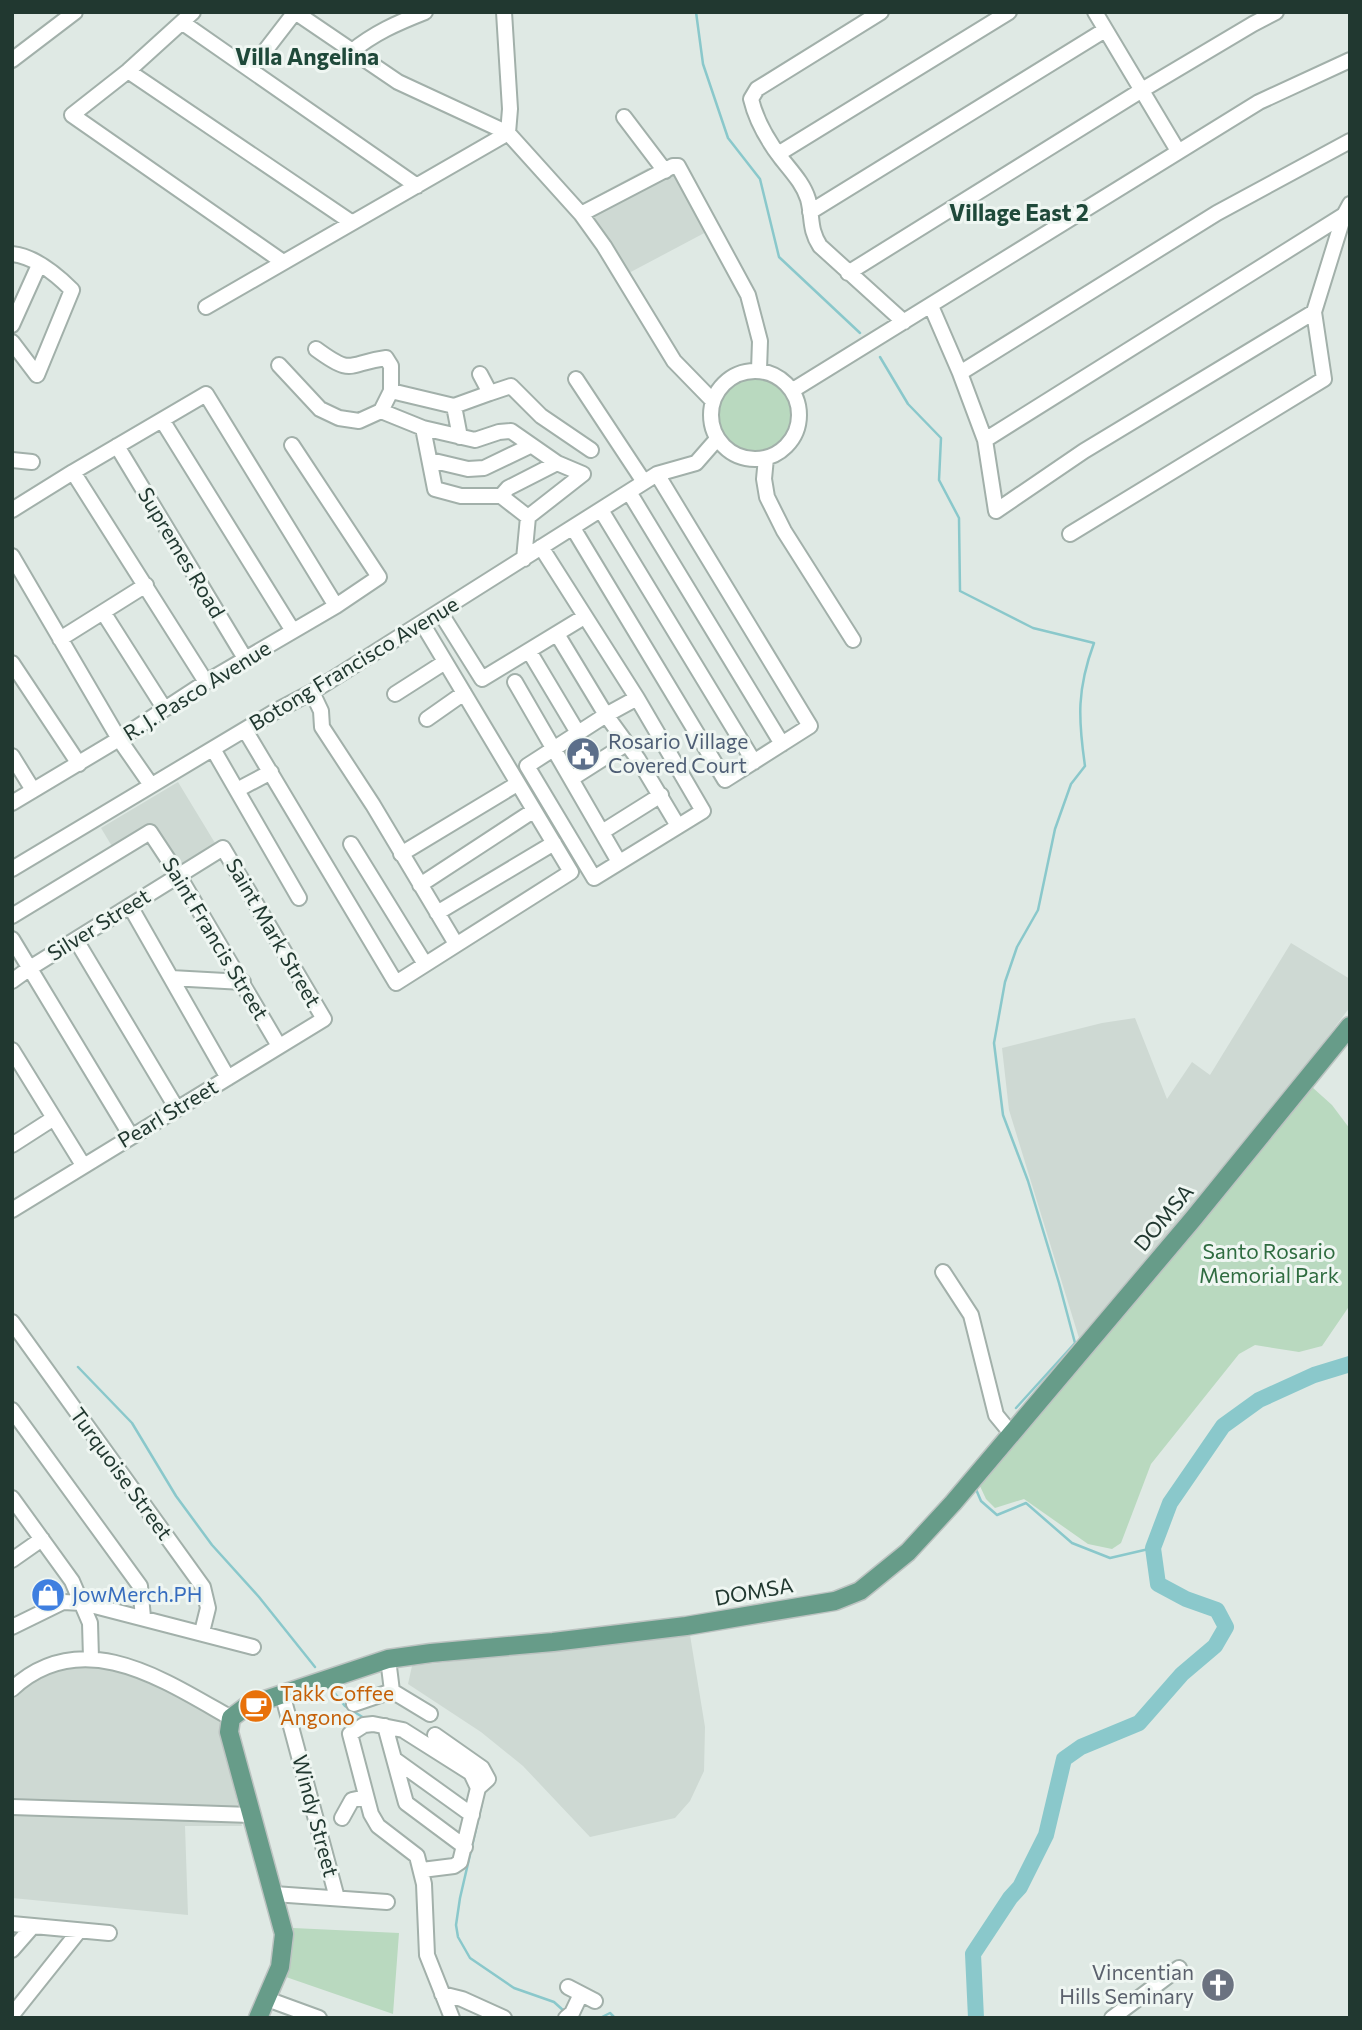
<svg xmlns="http://www.w3.org/2000/svg" width="1362" height="2030" viewBox="0 0 1362 2030" font-family="Commissioner,sans-serif">
<style>
.built{fill:#ced9d3}
.green{fill:#b9d9bf}
.lines{fill:none;stroke-linecap:round;stroke-linejoin:round}
.stream{stroke:#8ac8cb;stroke-width:2.5}
.river{stroke:#8ac8cb;stroke-width:16}
.minor-casing{stroke:#a2b0aa;stroke-width:18}
.major-casing{stroke:#bcc3c1;stroke-width:21}
.minor{stroke:#fff;stroke-width:14}
.major{stroke:#679c89;stroke-width:18}
.labels{text-anchor:middle;stroke-width:6;stroke-linejoin:round;paint-order:stroke}
.street-label{font-size:21px;fill:#213830;stroke:#eff6f2}
.service-label{font-size:21px;fill:#4e5e75;stroke:#eff6f2;text-anchor:start}
.park-label{font-size:21px;fill:#2f6c40;stroke:#eff6f2}
.shop-label{font-size:21px;fill:#366cbe;stroke:#eff6f2;text-anchor:start}
.food-label{font-size:21px;fill:#c56008;stroke:#eff6f2;text-anchor:start}
.worship-label{font-size:21px;fill:#5b616d;stroke:#eff6f2;text-anchor:end}
.neighbourhood-label{font-size:23px;font-weight:bold;fill:#1f493a;stroke:#eff6f2}
</style>
<rect width="100%" height="100%" fill="#dfe9e4"/>
<!-- built -->
<path class="built" d="M648,168L655,180L675,170L710,230L627,274L581,204Z
M178,782L215,843L176,867L151,825L113,848L101,828Z
M1291,943L1350,979V1007L1276,1106L1079,1338L1009,1110L1002,1048L1102,1023L1135,1018L1167,1099L1192,1062L1210,1075Z
M690,1635L705,1727L704,1771L690,1801L675,1818L590,1837L523,1766L481,1732L408,1684L412,1666Z
M83,1662L97,1663L168,1686L220,1719L242,1826H185L188,1915L12,1898V1696L43,1673Z"/>
<!-- green -->
<path class="green" d="M719 415a36 36 0 1 1 72 0a36 36 0 1 1-72 0Z
M1312,1087L1332,1105L1350,1129V1305L1322,1346L1299,1352L1255,1345L1239,1354L1151,1464L1121,1543L1112,1549L1088,1544L1024,1499L995,1508L986,1499L979,1484Z
M293,1928L399,1933L393,2014L286,1977Z"/>
<g class="lines">
<!-- stream -->
<path class="stream" d="M696,12L703,64L728,138L760,179L779,257L860,333
M880,357L908,404L941,438L939,480L959,518L960,591L1033,628L1094,643C1077,689 1078,718 1085,766L1071,784L1055,829L1038,910L1017,947L1005,982L994,1043L1003,1115L1028,1181L1059,1283L1075,1343L1016,1408
M78,1367L132,1423L176,1496L212,1545L259,1597L315,1667
M975,1487L981,1501L997,1515L1026,1503L1072,1543L1110,1558L1153,1548
M333,1691L345,1706L364,1718
M482,1803L460,1898L456,1925L458,1937L470,1958L514,1988L554,2002L564,2011
M600,2018L610,2013L615,2018"/>
<!-- river -->
<path class="river" d="M976,2018L973,1954L1010,1898L1020,1887L1046,1835L1064,1759L1081,1747L1139,1723L1182,1674L1215,1646L1226,1627L1217,1610L1186,1599L1158,1584L1153,1548L1170,1503L1223,1426L1259,1400L1314,1375L1350,1364"/>
<!-- minor casing -->
<g class="minor-casing">
<path id="minor" d="M193,12L128,71L72,115L283,262
M295,12L398,82L508,133L581,214L604,246L674,361L712,400
M504,12L510,109L508,133
M881,12L757,89L751,99C756,120 768,141 781,158C791,171 803,183 808,199C813,218 809,229 820,246L904,322
M1095,12L1178,151
M183,23L417,186
M351,52C374,33 397,23 425,12
M12,60L75,12
M251,69L295,12
M128,71L351,222
M624,117L665,171
M778,154L1009,12
M810,212L1105,30
M581,214L673,166H678L748,295L760,341L759,370
M12,254C34,256 57,275 72,290L37,375L12,342
M848,273L1142,90L1253,24L1276,12
M931,306L960,373L985,440L996,511L1084,451L1314,312
M206,307L508,133
M12,325L39,265
M316,349C354,377 347,363 386,358L391,366V391
M279,365L320,409L339,418L359,421L381,411L391,391L454,406L490,393L480,374
M711 415a44 44 0 1 1 88 0a44 44 0 1 1-88 0Z
M960,373L1217,213L1350,141
M576,379L644,482
M793,390L1259,102L1350,60
M490,393L511,386L541,416L591,450
M454,406L460,437
M381,411L423,428L435,489L461,496H501L528,517L524,559
M162,420L293,631
M423,428L475,440L499,432L511,431L557,463L583,474L528,517
M985,440L1344,215
M117,446L246,660
M766,458L764,479L767,497L784,531L853,640
M12,460L32,462
M430,460L468,469L484,468L530,446
M73,472L206,682
M629,492L782,744
M501,496L508,488L557,463
M12,510L73,472L206,394L336,606
M601,510L754,762
M573,528L725,780L810,726L657,474
M1070,534L1324,379L1314,312L1344,215L1350,204
M541,547L637,698L703,811L594,878L527,766L606,715L637,698
M12,556L119,739L151,785
M103,612L164,708
M440,612L482,679L584,617
M557,634L606,715L638,759L678,826
M60,639L146,585
M529,651L578,733
M12,663L79,764
M515,682L619,862
M312,692L321,711L322,727L373,805L456,944
M395,694L445,662
M427,719L464,693
M245,730L396,983L571,872L422,623
M213,749L299,898
M12,756L33,790
M571,779L626,744
M237,790L271,772
M12,803L119,739L206,682L336,606L379,577L292,445
M602,832L661,795
M351,844L425,964
M401,854L517,784
M12,869L274,712L312,692L657,474L696,463L717,439
M420,885L533,811
M130,906L228,1078
M437,913L554,843
M12,916L150,832L179,876L279,1046
M12,939L131,1136
M76,940L177,1109
M171,978L243,982
M12,981L30,968L223,848L324,1019L12,1210
M12,1050L83,1165
M12,1145L54,1118
M943,1272L971,1315L996,1415L1010,1432
M12,1322L203,1587L208,1608L202,1632
M12,1410L140,1586L143,1617
M12,1498L72,1581L90,1623L91,1658
M12,1560L42,1539
M12,1627L63,1602L83,1603L253,1647
M388,1659L392,1691L430,1714
M12,1689C82,1624 164,1680 231,1718
M282,1693L337,1898
M354,1704L392,1691
M385,1726L406,1803L465,1847
M435,1735L482,1768L488,1779L478,1788
M394,1759L472,1815
M12,1807L251,1815
M342,1818L352,1800L366,1797
M422,1870L454,1866L460,1862L478,1788
M274,1894L387,1902
M12,1924L109,1933
M12,1950L33,1926
M568,1987L595,2001
M442,1994L462,1999L504,2018
M267,1999L319,2018
M12,2015L79,1931
M452,2018L427,1955L424,1884L417,1856L378,1826L371,1814L350,1734L364,1725L373,1724L403,1730L471,1773L478,1788
M566,2018L572,2013L581,1994
M1112,2018L1179,1968"/>
</g>
<!-- major casing -->
<g class="major-casing">
<path id="major" d="M258,2018L280,1967L284,1934L229,1732L231,1718L247,1706L388,1659L431,1653L553,1642L686,1626L835,1601L860,1591L908,1552L953,1503L1193,1219L1350,1026"/>
</g>
<!-- minor -->
<use href="#minor" class="minor"/>
<!-- major -->
<use href="#major" class="major"/>
</g>
<!-- icons -->
<defs>
<g id="civic-disc" transform="scale(1.75)"><circle r="9.5" fill="#5c6f8a" stroke="#eff6f2"/><path d="M-.6-6.5H3V-4.5H.6V-3L4-1V1h2V6H-6V1h2V-1L-.6-3ZM-1.2 2.5V6h2.4V2.5Z" fill="#fff"/></g>
<g id="shop-disc" transform="scale(1.75)"><circle r="9.5" fill="#3f7fe0" stroke="#eff6f2"/><path d="M-5-2.5h2.3a2.7 3.5 0 0 1 5.4 0H5L5.5 6h-11ZM-1.5-2.5h3a1.5 2.3 0 0 0-3 0Z" fill="#fff"/></g>
<g id="cafe-disc" transform="scale(1.75)"><circle r="9.5" fill="#e8710a" stroke="#eff6f2"/><path d="M-5.5-4.5H6V0H3Q3 3.5 0 3.5H-2.5Q-5.5 3.5-5.5 0ZM3-3.2v2h1.7v-2ZM-6 4.5H4V6H-6Z" fill="#fff"/></g>
<g id="church-disc" transform="scale(1.75)"><circle r="9.5" fill="#6b7280" stroke="#eff6f2"/><path d="M-1.2-6h2.4v3.5h3.3v2.4h-3.3V6h-2.4V-.1h-3.3v-2.4h3.3Z" fill="#fff"/></g>
</defs>
<g fill-rule="evenodd">
<use href="#civic-disc" x="583" y="754"/>
<use href="#shop-disc" x="48" y="1595"/>
<use href="#cafe-disc" x="256" y="1706"/>
<use href="#church-disc" x="1218" y="1985"/>
</g>
<g class="labels">
<!-- street labels -->
<g class="street-label">
<text transform="translate(181 553) rotate(59)" y="7">Supremes Road</text>
<text transform="translate(354 664) rotate(-31)" y="7">Botong Francisco Avenue</text>
<text transform="translate(197 691) rotate(-32)" y="7">R. J. Pasco Avenue</text>
<text transform="translate(99 925) rotate(-32)" y="7">Silver Street</text>
<text transform="translate(273 933) rotate(60)" y="7">Saint Mark Street</text>
<text transform="translate(215 939) rotate(59)" y="7">Saint Francis Street</text>
<text transform="translate(168 1114) rotate(-31)" y="7">Pearl Street</text>
<text transform="translate(1164 1218) rotate(-50)" y="7">DOMSA</text>
<text transform="translate(121 1474) rotate(54)" y="7">Turquoise Street</text>
<text transform="translate(754 1592) rotate(-10)" y="7">DOMSA</text>
<text transform="translate(315 1816) rotate(75)" y="7">Windy Street</text>
</g>
<!-- service labels -->
<g class="service-label">
<text x="608" y="749">Rosario Village<tspan x="608" dy="24">Covered Court</tspan></text>
</g>
<!-- park labels -->
<g class="park-label">
<text x="1269" y="1259">Santo Rosario<tspan x="1269" dy="24">Memorial Park</tspan></text>
</g>
<!-- shop labels -->
<g class="shop-label">
<text x="72" y="1602">JowMerch.PH</text>
</g>
<!-- food labels -->
<g class="food-label">
<text x="280" y="1701">Takk Coffee<tspan x="280" dy="24">Angono</tspan></text>
</g>
<!-- worship labels -->
<g class="worship-label">
<text x="1194" y="1980">Vincentian<tspan x="1194" dy="24">Hills Seminary</tspan></text>
</g>
<!-- neighbourhood labels -->
<g class="neighbourhood-label">
<text x="307" y="65">Villa Angelina</text>
<text x="1019" y="221">Village East 2</text>
</g>
</g>
<!-- border -->
<rect width="1362" height="2030" fill="none" stroke="#213830" stroke-width="28"/>
</svg>
